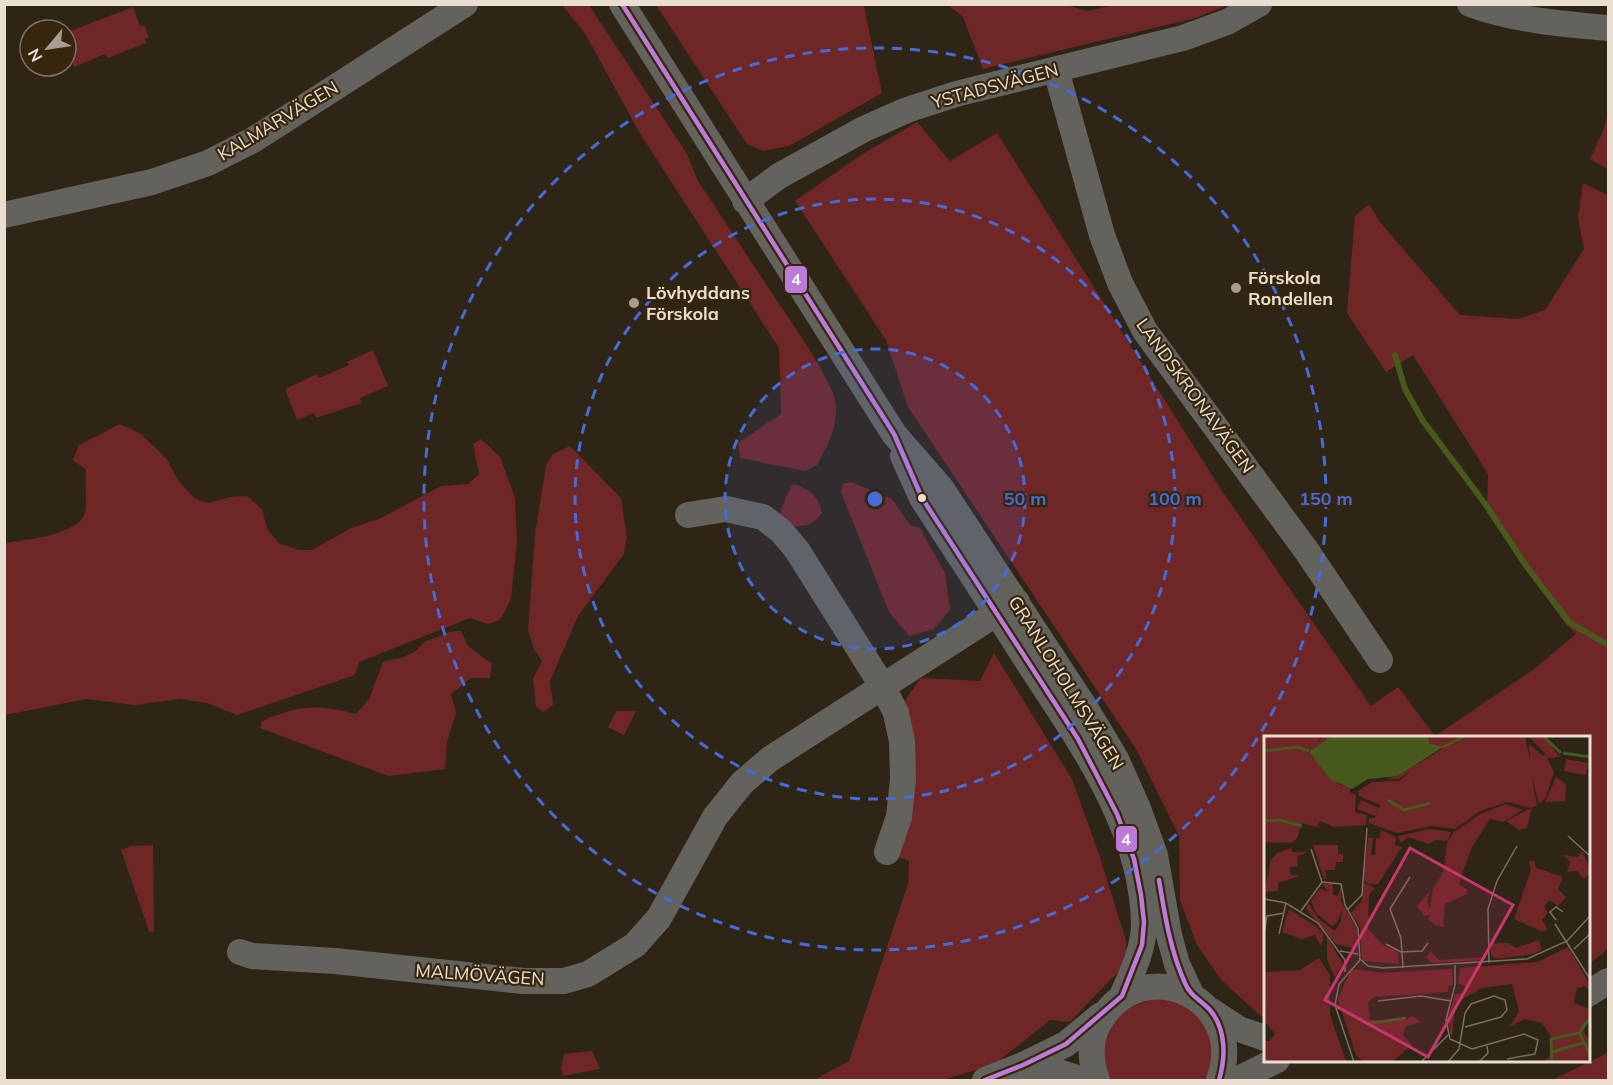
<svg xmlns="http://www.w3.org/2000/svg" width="1613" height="1085" viewBox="0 0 1613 1085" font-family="Mulish,sans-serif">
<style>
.green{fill:#6f2627}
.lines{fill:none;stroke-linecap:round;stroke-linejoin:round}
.stream{stroke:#47591c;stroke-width:6}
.minor{stroke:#64625c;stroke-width:26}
.bus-1-casing{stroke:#37260e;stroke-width:9}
.bus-1{stroke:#bd7bd9;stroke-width:4.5}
.ring{fill:none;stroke:#466bd6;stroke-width:3;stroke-dasharray:10 8}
.poi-dot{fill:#a89d8f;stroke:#37260e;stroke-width:2}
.bus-dot{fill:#eaded0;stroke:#37260e;stroke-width:2}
.labels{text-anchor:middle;stroke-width:4.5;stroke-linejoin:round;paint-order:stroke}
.street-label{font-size:18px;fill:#eaded0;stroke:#37260e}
.poi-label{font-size:18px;font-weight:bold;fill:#eaded0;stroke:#37260e;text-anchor:start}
.inset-river{fill:none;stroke:#47591c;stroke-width:3}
.inset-road{fill:none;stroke:#796f61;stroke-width:1.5}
.view{fill:#c8366d;fill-opacity:0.15;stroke:#c8366d;stroke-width:3}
.inset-edge{fill:none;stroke:#eaded0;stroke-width:3}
.centre{fill:#466bd6;stroke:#37260e;stroke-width:3}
.ring-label{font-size:18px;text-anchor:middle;font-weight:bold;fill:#466bd6;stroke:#37260e;stroke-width:4.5;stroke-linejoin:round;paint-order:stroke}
.line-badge{stroke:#37260e;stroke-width:2}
.badge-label{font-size:16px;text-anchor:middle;font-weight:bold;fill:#fff}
</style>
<rect width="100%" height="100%" fill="#2e2517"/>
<!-- green -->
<path class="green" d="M562,5H589L687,154L698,181C723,218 747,256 772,293C786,315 835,382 836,405C838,427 827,446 817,465L805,471L740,458L738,443L781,414L779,348L639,132L586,35Z
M656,5H866L864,6L882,93L789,146L763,151L747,144Z
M1066,5L1087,11L1119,4L1227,5L1196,18L983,69L963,17L948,5Z
M133,7L140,26L144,25L149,37L145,39L146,43L108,58L105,54L74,67L66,46V44L71,41L68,32Z
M1608,113V169L1590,159L1603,131Z
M917,122L950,161L997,133L1220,488L1371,706L1398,687L1435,736L1534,669L1576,634L1565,623L1487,513L1488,474L1413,355L1386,372L1347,313L1355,216L1369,204L1380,222L1460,315L1519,319L1545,310L1584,249L1578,218L1583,183L1608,195V949L1588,965V737H1265V1016H1261L1222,981L1197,945L1180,900L1179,836L1136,749L908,407L886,340L795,201L861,155Z
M373,350L388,386L360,398L361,403L316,418L314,413L297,420L285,389L317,374L319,378L349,365L347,362Z
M120,424L141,434L166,458L178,480L195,499L208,503L230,497L247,496L262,509L267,529L280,544L299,550H312L351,528L379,519L441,486L468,484L479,474L473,444L481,439L500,457L515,498L517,541L511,599L500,620L488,624L470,618L359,662L355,675L237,715L207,703L180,699L135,705L86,699L5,715V543C24,540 79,535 85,513C87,504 85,481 86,470L73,460L79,445Z
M570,446L621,498L627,537L624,554L578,616L550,681L553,705L543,712L536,706L533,679L542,661L534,649L528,630L535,534L546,465L553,454Z
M851,482L892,499L910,525L920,528L945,573L950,610L934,629L909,636L889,612L841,492L843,484Z
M793,484C808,488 820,497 822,513C812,526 803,528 787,525L780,514L786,496Z
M461,631L468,646L492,664L490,678H471L451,694L456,713L447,742L445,769L388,776L260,728L262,721C298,705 318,704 356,714L369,699L383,662L401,658L416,651L424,642L450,632Z
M994,653L1072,779L1099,854L1126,941L1128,965L1112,978L1070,1022L1050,1020L995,1064L943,1080H814L849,1061L908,884L909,861L887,852L896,713L921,678L980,681Z
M616,711H636L624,735L608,727Z
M153,845L154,932L149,931L121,850L131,846Z
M1163,998L1177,1001L1203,1019L1215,1050L1209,1080H1108C1089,1036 1118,1002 1163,998Z
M592,1051L600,1069L563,1076L561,1067L564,1054Z
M1608,1053V1080H1552Z"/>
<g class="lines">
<!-- stream -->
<path class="stream" d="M1395,355L1405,389L1423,421L1486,505L1527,567L1569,622L1608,645"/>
<!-- minor -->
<path class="minor" d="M622,4L894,434L941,488L1086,709L1116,759L1137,806L1155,855L1169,935L1177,964L1191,994
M1470,4C1514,20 1562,24 1608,28
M1056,70L1102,235L1120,283L1145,331L1306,550L1380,660
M745,201L779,176L864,129L907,110L956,94L1183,38L1227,22L1259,4
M4,215L152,182L208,163L253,140L465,4
M903,456L922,498C957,552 992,605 1026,659C1077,738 1142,824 1144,923C1144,949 1132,973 1122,996
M688,515L726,509L763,517L781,531L797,550L883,687L896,713L902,741L903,779L899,817L887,852
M240,952L252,956L335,961L523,981H564L588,974L635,945L659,918L715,817L742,783L770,759L997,613L1017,602
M1588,994L1608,981
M1210,1010L1239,1029L1265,1038
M1023,1065L1050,1069L1083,1080
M985,1080L1023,1065L1066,1044L1101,1015
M1097,1080C1090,1062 1089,1040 1099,1023C1142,948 1249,1000 1219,1080
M1237,1080L1277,1060"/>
<!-- bus-1 casing -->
<g class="bus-1-casing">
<path id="bus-1" d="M622,4L894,434L922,498L1078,739L1117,814L1134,859L1141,895L1144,922L1142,945L1122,996L1066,1044L1023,1065L985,1080
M1159,880C1165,915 1170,950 1185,983C1190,996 1201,1000 1210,1010C1226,1029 1226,1057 1219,1080"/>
</g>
<!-- bus-1 -->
<use href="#bus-1" class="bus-1"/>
</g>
<!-- distance rings -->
<circle cx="875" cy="499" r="150" fill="#466bd6" fill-opacity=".12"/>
<g class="ring">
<circle cx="875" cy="499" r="150"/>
<circle cx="875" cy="499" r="300"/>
<circle cx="875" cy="499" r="451"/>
</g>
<!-- markers -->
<g class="poi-dot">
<circle cx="1236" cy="288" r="6"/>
<circle cx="634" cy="303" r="6"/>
</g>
<circle class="bus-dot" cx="922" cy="498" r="5"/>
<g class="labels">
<!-- street labels -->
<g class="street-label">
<text transform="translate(995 86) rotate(-15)" y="6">YSTADSVÄGEN</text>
<text transform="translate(278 121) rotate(-31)" y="6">KALMARVÄGEN</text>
<text transform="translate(1195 396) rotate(54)" y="6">LANDSKRONAVÄGEN</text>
<text transform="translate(1066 683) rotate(58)" y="6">GRANLOHOLMSVÄGEN</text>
<text transform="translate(480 975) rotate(4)" y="6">MALMÖVÄGEN</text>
</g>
<!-- poi labels -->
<g class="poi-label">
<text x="1248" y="284">Förskola<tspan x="1248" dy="21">Rondellen</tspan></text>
<text x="646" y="299">Lövhyddans<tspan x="646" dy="21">Förskola</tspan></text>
</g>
</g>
<!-- overview -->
<g transform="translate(1264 736)">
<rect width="326" height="326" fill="#2e2517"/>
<path d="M0,0H58L53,7L60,0H68L49,15H43L76,49L86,51V56L92,59L91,76L103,79L102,89L70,91L56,85L53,91L38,87L33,103L27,107L0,106ZM164,0H261L266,24L265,8L279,20L281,17L264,0H279L296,21L283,22L290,36L282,61L275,68L268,41L273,70L268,71L263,92L255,94L242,85L267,72L243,66L216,75L191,93L168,90L133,97L105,87V82H111L115,72L111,80L93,73L97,64L115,72L116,69L95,60L94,55L108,46L135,45L146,36L134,43H122L134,40L178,13L166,8ZM302,23L324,27L322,39L300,35ZM292,41L302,48L301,65L281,66ZM242,68L259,74L239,86L226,83L208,111L196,143L195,149L203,153V158L181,168L179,188L182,191L171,189L164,183L166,179L160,180L153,170L166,155L163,165L166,174L169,153L179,137L183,107L190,96L216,78ZM165,93L187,96L183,105L171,104L165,108L144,101L137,107L134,100ZM117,94L132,101L131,109L138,111L114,148H104L99,143L104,102H109L107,119H111L112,102H116ZM49,109H74V118H79V126H72L71,134H61L63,143H60ZM27,112L28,116H45L33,120L34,130L25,132L27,139L36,140L14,147V155L0,156L7,124L13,117ZM318,115L325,131V139L320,143L313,135L303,136L306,125L299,119L314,121ZM265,125H270L272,132L299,141L294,153L302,161L294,170L286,164L280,170L284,177L278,184L284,194L277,195L250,183L267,133ZM69,147V159L74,160L77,150V165L93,193V207L89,212L72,208L42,173L44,166L54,182L71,195L77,185V174L74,186L68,190L52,177L47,165L56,153L64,155L58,148ZM100,147L111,152L105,159L104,193L118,208L134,216L135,228L98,225L96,191L87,177L98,164ZM25,173L53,191L60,199L57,210L51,199L38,203L18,196ZM63,201L79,228L71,241L63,224ZM275,204L278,213L270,218L232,223L227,219L226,207H244L252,212ZM223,211L222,221L218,224L169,227L162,222L167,215L175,224L221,221ZM304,211L325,247V254L321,250L313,252L310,267L325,273V284L319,293L325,305V325H280L285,321L289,304L278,287L261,283L245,291L255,275L248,248L218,252L200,262L191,271L188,301L186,297L184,281L191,258L201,257L203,251L194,247L196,232L273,226ZM55,222L66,239V279L82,325H0V305H6L11,298L2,287L0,236L36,234ZM92,233L118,237L188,233L189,249L184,250V256L110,261L104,266L106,284H141L149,280L157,286L142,290L139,299L148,309L129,325H98L92,319L74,264L86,235Z" fill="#6f2627"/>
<path d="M68,0H164L166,8L179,11L134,40L104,43L88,53L66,43L45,16Z" fill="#47591c"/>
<path class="inset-river" d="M279,0L297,17M179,11L201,0M0,15L34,11L45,15M299,17L326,21M124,64L140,74L166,67M0,85L16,84L38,90M326,282L315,297L326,318M102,288L142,282M288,316L318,307M288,326L287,303L315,297"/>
<path class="inset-road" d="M304,100L326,120M47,113L58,146M0,163L22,167L54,187L81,224V236M83,174L98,159L103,92M37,175L58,146L77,148L81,169L94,192L96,224L75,248L71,269L90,326M292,184L286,176L292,171L299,176M291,188L326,243M0,197L3,180L20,177M15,198L22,167M122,208L137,216L158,215L164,207M310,213L326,198M76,215L94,218M96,223L104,230L119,232L263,223L303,205L326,180M225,227L224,173L233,145L253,110M191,229V249L182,284L186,303L208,313L260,298L274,304L271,318L243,323M139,232L137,202L126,173L146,141M114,265L157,260L187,265M157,326L184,299M184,326L195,313L201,277L207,268L230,260L241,264L243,274L237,281L201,291M215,326L224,317L223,310"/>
<path class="view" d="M146,112L249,169L164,321L61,264Z"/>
<rect width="326" height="326" class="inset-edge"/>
</g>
<circle cx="875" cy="499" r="9" class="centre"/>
<g class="ring-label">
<text x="1025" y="505">50 m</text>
<text x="1175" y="505">100 m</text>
<text x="1326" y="505">150 m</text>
</g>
<g class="line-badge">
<rect x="784" y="265" width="24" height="29" rx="6" fill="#bd7bd9"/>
<rect x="1115" y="825" width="23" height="28" rx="6" fill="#bd7bd9"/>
</g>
<g class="badge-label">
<text x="796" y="285">4</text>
<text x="1126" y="845">4</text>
</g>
<!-- border -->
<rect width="1613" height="1085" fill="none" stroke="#eaded0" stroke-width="12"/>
<!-- north arrow -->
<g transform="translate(48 48) rotate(241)"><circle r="28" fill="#37260e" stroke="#7f705c" stroke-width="1.5"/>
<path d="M0-4.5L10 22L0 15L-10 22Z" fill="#a89d8f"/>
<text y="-9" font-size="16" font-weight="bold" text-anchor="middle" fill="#eaded0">N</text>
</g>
</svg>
